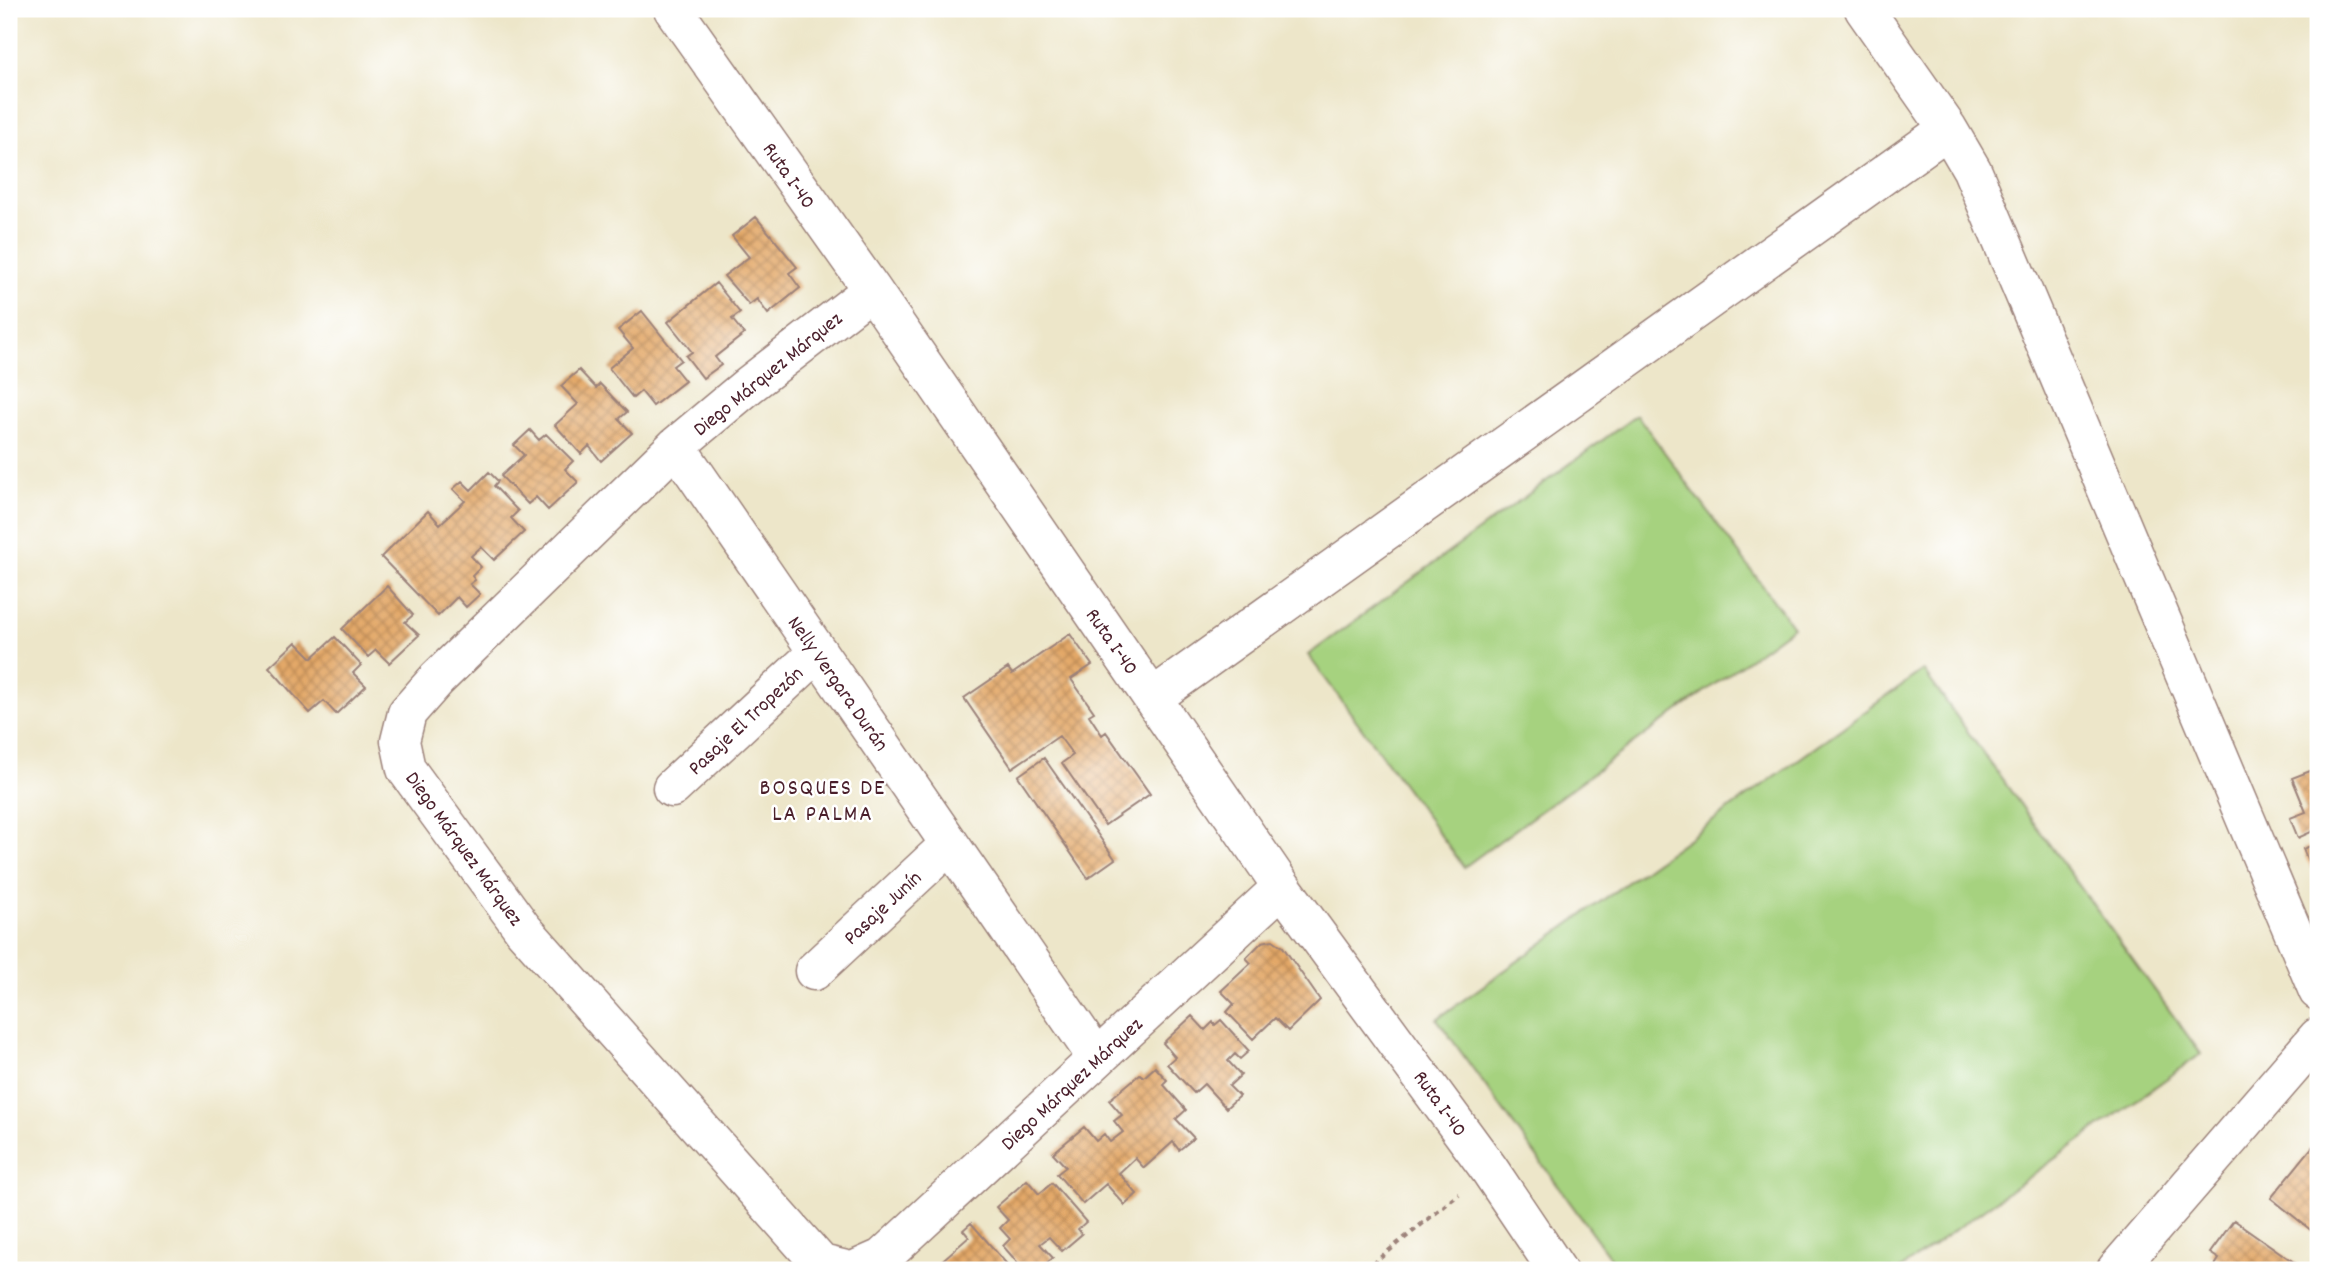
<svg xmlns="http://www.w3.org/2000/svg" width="2327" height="1279" viewBox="0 0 2327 1279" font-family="Dekko,sans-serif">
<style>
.pitch{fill:#a6d27f;stroke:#787855;stroke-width:2}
.building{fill:url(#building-cross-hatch)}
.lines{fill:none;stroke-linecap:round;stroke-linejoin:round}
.minor-casing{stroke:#9c827a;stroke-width:41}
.path{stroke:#9c827a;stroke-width:4.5;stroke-dasharray:5 5;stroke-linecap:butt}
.minor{stroke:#fff;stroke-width:38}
.labels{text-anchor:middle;stroke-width:5;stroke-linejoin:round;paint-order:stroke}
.street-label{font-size:21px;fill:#4a1f2b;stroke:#fff}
.neighbourhood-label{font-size:23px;letter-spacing:2px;fill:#4a1f2b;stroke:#fff}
</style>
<defs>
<pattern id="building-cross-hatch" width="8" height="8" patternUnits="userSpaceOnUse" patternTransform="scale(1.75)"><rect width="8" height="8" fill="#e3a867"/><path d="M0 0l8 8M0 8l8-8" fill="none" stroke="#ba8855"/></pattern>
</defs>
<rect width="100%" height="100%" fill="#fff"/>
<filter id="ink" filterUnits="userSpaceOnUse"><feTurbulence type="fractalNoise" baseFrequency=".0143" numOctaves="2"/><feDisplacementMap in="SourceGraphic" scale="14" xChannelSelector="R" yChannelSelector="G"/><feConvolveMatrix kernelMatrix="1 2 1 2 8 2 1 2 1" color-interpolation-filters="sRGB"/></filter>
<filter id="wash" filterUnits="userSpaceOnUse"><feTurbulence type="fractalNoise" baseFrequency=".00686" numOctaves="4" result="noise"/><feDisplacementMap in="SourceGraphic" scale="28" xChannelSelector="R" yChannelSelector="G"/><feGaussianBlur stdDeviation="1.57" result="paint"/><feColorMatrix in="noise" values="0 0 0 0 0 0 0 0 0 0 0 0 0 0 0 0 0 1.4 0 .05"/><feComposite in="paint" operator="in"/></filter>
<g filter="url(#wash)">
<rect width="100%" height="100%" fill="#ede6c9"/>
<!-- pitch -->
<path class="pitch" d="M1637,415L1793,627L1464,867L1308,655Z
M1923,670L2201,1054L1899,1270H1619L1437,1019Z"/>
<g id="blocks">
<!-- building -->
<path class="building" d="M756,217L797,267L789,273L800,288L768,314L757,299L749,305L724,276L749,257L732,236Z
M716,283L740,313L732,319L744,334L715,357L721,365L703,378L686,356L692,352L668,322Z
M642,311L681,360L673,366L685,381L653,406L641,391L633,398L609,368L633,348L618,330Z
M579,370L596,388L600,384L627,412L619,419L632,433L601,461L589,446L581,454L555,425L578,404L561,386Z
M530,430L539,440L546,434L573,461L565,469L578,482L548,510L536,497L528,504L501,476L524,455L514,445Z
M489,472L498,481L494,486L518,511L511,518L524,532L494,560L481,547L471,556L481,567L472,576L475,580L470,584L480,594L466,607L457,597L438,616L381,557L428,511L440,524L465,501L453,489L462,481L471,490Z
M387,586L413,615L405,622L419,635L389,663L376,650L368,657L342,629Z
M1070,634L1092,665L1071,679L1094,712L1089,715L1102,735L1106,732L1150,794L1105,825L1062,763L1073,755L1059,736L1012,768L964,698L1008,668L1012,674Z
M335,637L361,665L353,673L366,686L336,714L324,701L310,713L269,667L296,642L312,658Z
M1044,758L1115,859L1088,878L1018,776Z
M2318,768V843L2313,831L2298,838L2290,818L2306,812L2292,778Z
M2318,843V885L2303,849Z
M1273,940L1283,947L1320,1000L1288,1031L1275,1018L1253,1039L1227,1012L1234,1004L1221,991L1251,963L1246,958L1262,942Z
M1192,1016L1205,1030L1213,1022L1215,1025L1221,1020L1249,1051L1240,1059L1235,1054L1228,1061L1241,1075L1229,1086L1239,1096L1226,1108L1204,1084L1194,1093L1167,1064L1175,1057L1163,1043Z
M1155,1067L1167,1080L1163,1084L1186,1110L1176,1119L1194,1138L1179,1150L1173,1142L1144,1168L1135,1158L1119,1173L1137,1194L1125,1205L1106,1184L1083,1204L1057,1174L1066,1167L1053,1153L1084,1127L1096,1141L1104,1134L1110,1142L1123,1132L1114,1121L1122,1115L1109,1100L1140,1074L1144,1077Z
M2318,1140V1236L2271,1198Z
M1027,1180L1039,1194L1052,1183L1086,1222L1078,1229L1082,1234L1062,1251L1049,1237L1040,1244L1053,1258L1038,1270H1024L1003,1246L1010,1239L1000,1228L1008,1220L996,1207Z
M2234,1220L2305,1270H2212L2219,1259L2210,1253Z
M971,1223L1012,1270H943L938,1264L969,1237L963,1230Z"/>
</g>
</g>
<g filter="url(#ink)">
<use href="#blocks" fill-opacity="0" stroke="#9c827a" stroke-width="2"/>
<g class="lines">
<!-- minor casing -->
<g class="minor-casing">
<path id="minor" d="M673,9L872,290L1282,887L1489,1169L1557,1270
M1864,9L1948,129L1972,170L2318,991
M676,446L1097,1058
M1152,698L1948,129
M672,788L818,652
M814,971L950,844
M846,1270L821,1264L523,929L406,769L400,741L407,713L437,679L676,446L749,385L872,290
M855,1270L882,1258L1282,887
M2116,1270L2318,1037"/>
</g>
<!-- path -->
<path class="path" d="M1365,1270L1459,1194"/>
<!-- minor -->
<use href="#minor" class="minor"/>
</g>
</g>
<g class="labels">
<!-- street labels -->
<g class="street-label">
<text transform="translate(790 175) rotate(55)" y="7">Ruta I-40</text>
<text transform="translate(767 373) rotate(-39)" y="7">Diego Márquez Márquez</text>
<text transform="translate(1113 641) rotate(55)" y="7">Ruta I-40</text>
<text transform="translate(839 683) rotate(55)" y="7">Nelly Vergara Durán</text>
<text transform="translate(745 720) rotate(-43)" y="7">Pasaje El Tropezón</text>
<text transform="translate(465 848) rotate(54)" y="7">Diego Márquez Márquez</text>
<text transform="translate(882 907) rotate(-43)" y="7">Pasaje Junín</text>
<text transform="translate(1071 1083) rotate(-43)" y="7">Diego Márquez Márquez</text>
<text transform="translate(1441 1103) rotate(54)" y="7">Ruta I-40</text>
</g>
<!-- neighbourhood labels -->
<g class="neighbourhood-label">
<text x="823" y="794">BOSQUES DE<tspan x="823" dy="26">LA PALMA</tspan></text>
</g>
</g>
<!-- margin -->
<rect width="2327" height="1279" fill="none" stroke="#fff" stroke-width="35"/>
</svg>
